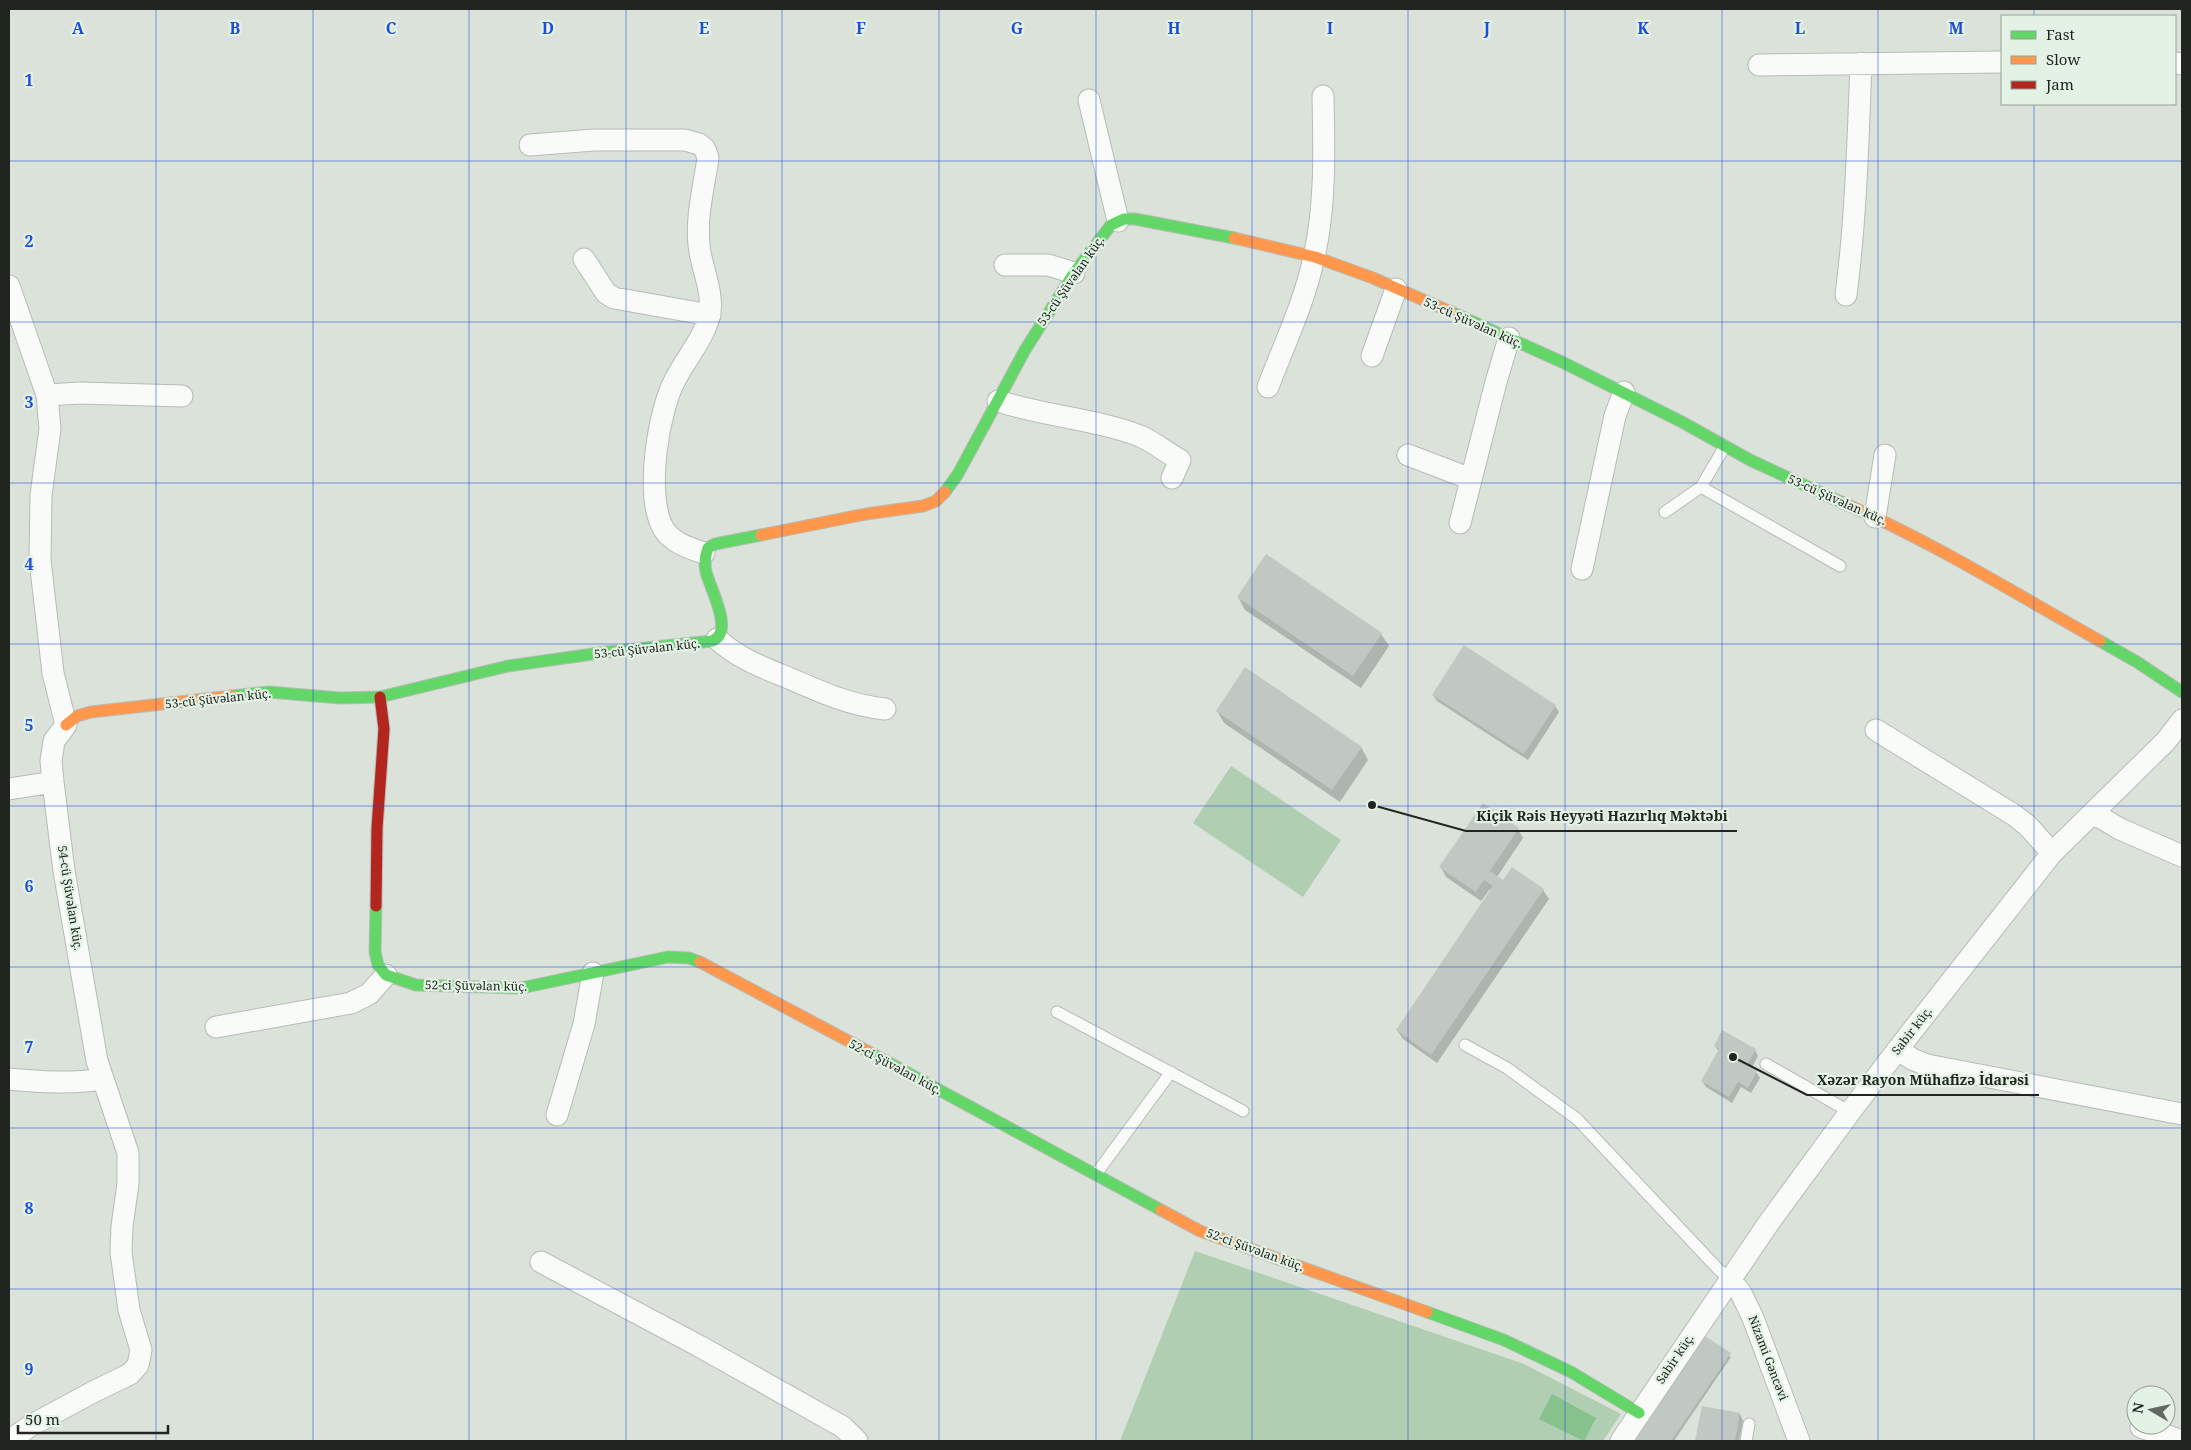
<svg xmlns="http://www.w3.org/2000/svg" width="2191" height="1450" viewBox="0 0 2191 1450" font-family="'Noto Serif',serif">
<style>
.green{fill:#b0ceb2}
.water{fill:#87c18e}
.shadow{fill:#0003}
.building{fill:#c1c7c1}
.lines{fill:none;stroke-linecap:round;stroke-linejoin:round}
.lane-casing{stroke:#b6bcb6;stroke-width:13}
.street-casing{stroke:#b6bcb6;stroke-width:23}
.fast-casing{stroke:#b6bcb6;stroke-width:13}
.slow-casing{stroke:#b6bcb6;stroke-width:13}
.jam-casing{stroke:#b6bcb6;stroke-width:13}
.lane{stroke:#f9fbf9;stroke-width:11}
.street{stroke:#f9fbf9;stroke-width:21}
.fast{stroke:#63d668;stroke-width:11}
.slow{stroke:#ff974d;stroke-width:11}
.jam{stroke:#b3261e;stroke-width:11}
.grid{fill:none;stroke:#1d4ed8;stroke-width:1;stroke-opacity:0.55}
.labels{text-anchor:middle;stroke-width:4.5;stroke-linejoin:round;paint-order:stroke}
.street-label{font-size:12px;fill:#202520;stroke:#e3f2e4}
.grid-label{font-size:16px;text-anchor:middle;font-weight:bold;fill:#1d4ed8;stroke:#e3f2e4;stroke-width:4.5;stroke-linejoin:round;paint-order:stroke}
.leader{fill:none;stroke:#202520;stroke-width:2}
.callout-dot{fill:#202520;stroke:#e3f2e4;stroke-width:2}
.callout-label{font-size:14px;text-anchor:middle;font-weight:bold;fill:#202520;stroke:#e3f2e4;stroke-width:4.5;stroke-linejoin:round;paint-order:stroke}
</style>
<rect width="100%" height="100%" fill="#dae2da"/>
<!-- green -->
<path class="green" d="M1231,766L1341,840L1303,897L1193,823Z
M1195,1251L1524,1364L1621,1414L1603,1441H1120Z"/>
<!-- water -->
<path class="water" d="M1552,1394L1596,1418L1584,1441L1539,1419Z"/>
<!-- shadow -->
<path class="shadow" d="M1238,597L1381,634L1389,646L1361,688L1245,610Z
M1433,695L1555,706L1559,712L1528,760L1437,701Z
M1217,711L1361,747L1368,760L1340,802L1224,723Z
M1518,829L1523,838L1497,877L1504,882L1543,890L1549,899L1437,1063L1403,1039L1397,1030L1492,890L1490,889L1481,901L1446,877L1441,867Z
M1715,1046L1755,1050L1758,1056L1751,1069L1756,1072L1760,1078L1751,1093L1741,1087L1732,1103L1706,1087L1702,1081L1719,1052Z
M1706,1338L1731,1357L1674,1441H1636Z
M1703,1408L1740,1414L1743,1421L1739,1441H1696Z"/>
<!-- building -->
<path class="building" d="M1266,554L1382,633L1353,676L1237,597Z
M1464,645L1556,705L1524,754L1432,695Z
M1245,667L1362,747L1332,790L1216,711Z
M1483,803L1519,828L1490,871L1503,880L1512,867L1544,889L1431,1055L1396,1030L1493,886L1484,880L1476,892L1439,867Z
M1722,1030L1756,1049L1747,1065L1757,1071L1748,1088L1738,1082L1729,1097L1701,1081L1719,1049L1714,1046Z
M1705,1336L1731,1353L1671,1441H1634Z
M1702,1406L1740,1413L1735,1441H1695Z"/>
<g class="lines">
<!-- lane casing -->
<g class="lane-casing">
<path id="lane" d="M1725,446L1701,487L1840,566
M1665,512L1701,487
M1057,1012L1243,1111
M1465,1045L1507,1068L1577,1119L1718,1269L1730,1279
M1766,1064L1850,1112
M1096,1174L1171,1072
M1746,1441L1749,1424"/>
</g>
<!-- street casing -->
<g class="street-casing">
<path id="street" d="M2175,63L2182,64
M1759,65L2002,62
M1089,100L1118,221
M530,145L594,140H685L699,144L705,149L708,158C704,187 696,215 699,245C701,267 713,290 710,312C706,336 686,358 675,380C658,412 645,495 663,528C672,543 689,548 704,553
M584,259L606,293L614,298L710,315
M1005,265H1048L1074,273
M9,286L47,395L50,429L41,495L40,560L53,673L66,725L54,741L51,761L53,782L64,871L97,1061L128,1153V1184L122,1226L121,1252L129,1310L141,1350L138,1365L130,1374L93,1392L30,1426L9,1441
M1846,295C1856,218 1858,141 1861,63
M1372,356L1396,289
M1268,387C1284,345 1305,301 1314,257C1326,204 1324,149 1323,96
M47,395L80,393L182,396
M998,401C1044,416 1095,419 1140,436C1154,442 1167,453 1180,460L1172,478
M1408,455L1471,479
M1875,517L1885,455
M1460,523L1496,382L1509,338
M1582,569L1615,416L1624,392
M717,639C739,659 764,668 791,679C823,693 850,705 885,709
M1876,730L2014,815L2028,826L2052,853
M9,789L53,782
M2093,813L2120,829L2182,856
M216,1027L351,1003L369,994L386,975
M1898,1049L1912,1059L1927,1065L2182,1114
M9,1079C41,1082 70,1084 102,1079
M557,1115L584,1024L593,973
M541,1262L699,1346L843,1427L857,1441
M1730,1279L1741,1293L1753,1318L1799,1441
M2141,1427L2182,1441
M1621,1441L1768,1224L1850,1112L1898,1049L2052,853L2166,741L2182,720"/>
</g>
<!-- fast casing -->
<g class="fast-casing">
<path id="fast" d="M1451,312L1562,362L1682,422L1750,460L1843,503
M945,492L958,474L1025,350L1074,273L1111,225L1124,219H1135L1234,238
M2100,641L2137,662L2182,692
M232,696L269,692L340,698L380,697L508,666L607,652L712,641C735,633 710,588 706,572C704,563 705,556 708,548L715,544L761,535
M376,906L375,952L378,965L386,975L416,985L521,988L668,957L689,958L700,962
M869,1052L1161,1210
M1427,1312L1504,1340L1571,1372L1639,1413"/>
</g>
<!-- slow casing -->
<g class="slow-casing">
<path id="slow" d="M1234,238L1315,257L1373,278L1451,312
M1843,503C1933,542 2016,594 2100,641
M761,535L866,514L923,506L936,501L945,492
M66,725L77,716L91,712L232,696
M700,962L869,1052
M1161,1210L1200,1231L1427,1312"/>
</g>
<!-- jam casing -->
<g class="jam-casing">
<path id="jam" d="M376,906L377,828L384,729L380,697"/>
</g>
<!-- lane -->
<use href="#lane" class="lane"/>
<!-- street -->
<use href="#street" class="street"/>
<!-- fast -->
<use href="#fast" class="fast"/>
<!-- slow -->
<use href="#slow" class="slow"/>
<!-- jam -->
<use href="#jam" class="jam"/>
</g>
<!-- grid -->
<path class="grid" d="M156,9V1441M313,9V1441M469,9V1441M626,9V1441M782,9V1441M939,9V1441M1096,9V1441M1252,9V1441M1408,9V1441M1565,9V1441M1722,9V1441M1878,9V1441M2034,9V16M2034,104V1441M9,161H2182M9,322H2182M9,483H2182M9,644H2182M9,806H2182M9,967H2182M9,1128H2182M9,1289H2182"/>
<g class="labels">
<!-- street labels -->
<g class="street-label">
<text transform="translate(1071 281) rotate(-55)" y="4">53-cü Şüvəlan küç.</text>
<text transform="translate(1473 323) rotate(24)" y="4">53-cü Şüvəlan küç.</text>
<text transform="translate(1837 500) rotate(24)" y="4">53-cü Şüvəlan küç.</text>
<text transform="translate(647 649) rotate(-6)" y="4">53-cü Şüvəlan küç.</text>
<text transform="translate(218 699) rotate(-6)" y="4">53-cü Şüvəlan küç.</text>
<text transform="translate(70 898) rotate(81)" y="4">54-cü Şüvəlan küç.</text>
<text transform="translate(476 986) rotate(1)" y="4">52-ci Şüvəlan küç.</text>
<text transform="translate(1912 1031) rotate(-52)" y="4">Sabir küç.</text>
<text transform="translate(895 1067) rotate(28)" y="4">52-ci Şüvəlan küç.</text>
<text transform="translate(1255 1250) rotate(20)" y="4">52-ci Şüvəlan küç.</text>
<text transform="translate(1768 1358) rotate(69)" y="4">Nizami Gəncəvi</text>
<text transform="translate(1675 1359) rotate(-56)" y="4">Sabir küç.</text>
</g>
</g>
<g class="grid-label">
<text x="78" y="34">A</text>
<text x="235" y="34">B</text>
<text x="391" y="34">C</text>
<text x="548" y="34">D</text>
<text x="704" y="34">E</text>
<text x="861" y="34">F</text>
<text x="1017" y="34">G</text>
<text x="1174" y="34">H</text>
<text x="1330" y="34">I</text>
<text x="1487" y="34">J</text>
<text x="1643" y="34">K</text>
<text x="1800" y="34">L</text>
<text x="1956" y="34">M</text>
<text x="29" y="86">1</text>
<text x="29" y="247">2</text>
<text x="29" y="408">3</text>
<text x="29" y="570">4</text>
<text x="29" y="731">5</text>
<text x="29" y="892">6</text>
<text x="29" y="1053">7</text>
<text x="29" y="1214">8</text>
<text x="29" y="1375">9</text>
</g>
<!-- callouts -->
<path class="leader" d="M1372 805L1466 831H1737M1733 1057L1807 1095H2039"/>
<g class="callout-dot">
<circle cx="1372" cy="805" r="5"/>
<circle cx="1733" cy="1057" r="5"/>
</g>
<g class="callout-label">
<text x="1602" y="821">Kiçik Rəis Heyyəti Hazırlıq Məktəbi</text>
<text x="1923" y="1085">Xəzər Rayon Mühafizə İdarəsi</text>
</g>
<!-- border -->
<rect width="2191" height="1450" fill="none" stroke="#202520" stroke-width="20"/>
<!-- legend -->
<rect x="2001" y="15" width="175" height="90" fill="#e3f2e4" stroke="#95a096"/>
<rect x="2011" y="31" width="25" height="8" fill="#63d668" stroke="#95a096"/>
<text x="2046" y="40" font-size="15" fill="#202520">Fast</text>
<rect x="2011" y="56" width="25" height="8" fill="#ff974d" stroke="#95a096"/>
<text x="2046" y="65" font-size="15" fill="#202520">Slow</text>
<rect x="2011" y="81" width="25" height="8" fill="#b3261e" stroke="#95a096"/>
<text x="2046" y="90" font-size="15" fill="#202520">Jam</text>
<!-- north arrow -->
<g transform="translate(2151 1410) rotate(279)"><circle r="24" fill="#e3f2e4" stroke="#95a096"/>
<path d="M0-4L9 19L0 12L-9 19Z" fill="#616761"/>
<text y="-8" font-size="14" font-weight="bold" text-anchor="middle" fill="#202520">N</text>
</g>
<!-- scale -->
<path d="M18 1425v8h150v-8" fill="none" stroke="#202520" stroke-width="2.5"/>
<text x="25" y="1425" font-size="15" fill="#202520" stroke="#e3f2e4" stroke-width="4" paint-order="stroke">50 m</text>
</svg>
